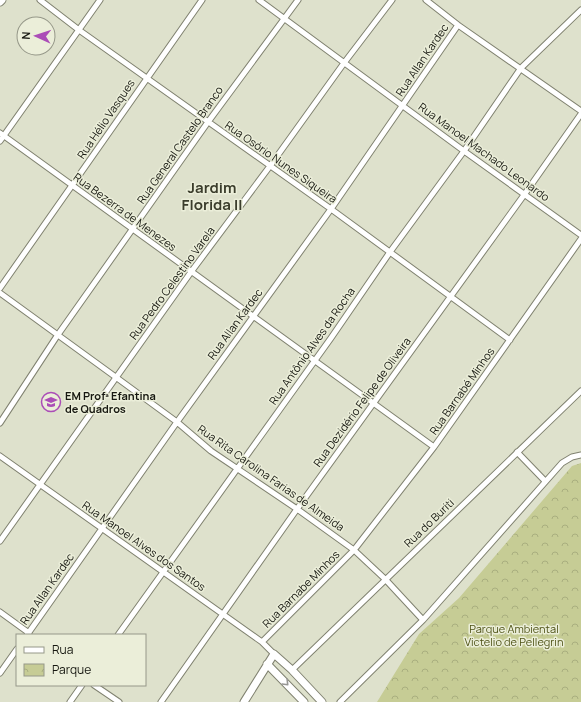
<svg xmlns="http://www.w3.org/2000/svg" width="581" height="702" viewBox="0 0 581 702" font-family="Manrope,sans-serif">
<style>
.park{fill:url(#park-crowns)}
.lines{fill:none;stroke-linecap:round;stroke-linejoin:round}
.street-casing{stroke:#808270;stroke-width:7}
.secondary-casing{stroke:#808270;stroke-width:9}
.street{stroke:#fff;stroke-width:5}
.secondary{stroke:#fff;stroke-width:7}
.oneway{stroke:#979794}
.labels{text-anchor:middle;stroke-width:3;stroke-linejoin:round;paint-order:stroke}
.street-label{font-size:11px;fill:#171811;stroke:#ebeed9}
.poi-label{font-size:11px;font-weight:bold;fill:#171811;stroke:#ebeed9;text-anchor:start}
.park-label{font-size:11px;fill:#4f5317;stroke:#ebeed9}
.district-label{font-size:15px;font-weight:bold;fill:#3b3d2c;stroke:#ebeed9}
</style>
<defs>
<pattern id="park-crowns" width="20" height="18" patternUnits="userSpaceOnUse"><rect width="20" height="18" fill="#c6cc95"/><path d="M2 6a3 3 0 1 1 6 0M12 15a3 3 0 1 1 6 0" fill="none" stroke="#a9ae7f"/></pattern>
</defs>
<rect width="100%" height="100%" fill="#dee1cc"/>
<!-- park -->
<path class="park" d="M581,463V702H377L419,634L459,598L572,466Z"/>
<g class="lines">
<!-- street casing -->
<g class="street-casing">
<path id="street" d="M40,0L79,30L331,209L510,340
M259,0L464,151L581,235
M426,0L458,25L581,111
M0,133L434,447
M0,141L100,0
M0,288L202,0
M0,293L117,378L177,422L211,451L297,509L354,550L385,579L423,620
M0,423L57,336L208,122L298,0
M517,452L545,481
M0,456L262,642L274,654
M0,541L191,272L270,166L344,63L392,0
M0,612L29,633
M27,635L177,422L331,209L458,25
M118,635L331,338L390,252L464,151L521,68L581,10
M262,642L354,550L434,447L581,239
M292,670L581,391
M0,673L17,649
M94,685L119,702
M70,702L82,685
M161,702L297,509L524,195L581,114
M340,702L423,620L562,463L572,457L581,455"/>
</g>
<!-- secondary casing -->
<g class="secondary-casing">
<path id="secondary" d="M0,2L2,0
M267,664L304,702
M244,702L274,654L292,670L322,702"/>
</g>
<!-- street -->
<use href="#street" class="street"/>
<!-- secondary -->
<use href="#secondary" class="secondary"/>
</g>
<!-- one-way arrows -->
<defs><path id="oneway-chevron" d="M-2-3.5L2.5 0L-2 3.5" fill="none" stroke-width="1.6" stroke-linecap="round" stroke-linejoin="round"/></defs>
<use class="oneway" href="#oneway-chevron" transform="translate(286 683) rotate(46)"/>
<!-- icons -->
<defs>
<g id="school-ring" transform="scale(1)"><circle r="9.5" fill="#ebeed9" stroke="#ab4db7" stroke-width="1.5"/><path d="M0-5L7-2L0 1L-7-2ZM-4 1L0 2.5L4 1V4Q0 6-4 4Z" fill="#ab4db7"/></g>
</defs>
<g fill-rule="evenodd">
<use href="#school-ring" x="51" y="402"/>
</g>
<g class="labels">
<!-- street labels -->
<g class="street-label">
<text transform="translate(422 60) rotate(-56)" y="4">Rua Allan Kardec</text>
<text transform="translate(106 119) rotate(-56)" y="4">Rua Hélio Vasques</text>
<text transform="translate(180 145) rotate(-55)" y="4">Rua General Castelo Branco</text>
<text transform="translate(484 152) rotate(36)" y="4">Rua Manoel Machado Leonardo</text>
<text transform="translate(281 162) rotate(35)" y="4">Rua Osório Nunes Siqueira</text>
<text transform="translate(125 212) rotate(36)" y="4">Rua Bezerra de Menezes</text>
<text transform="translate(172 283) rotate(-54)" y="4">Rua Pedro Celestino Varela</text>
<text transform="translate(235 324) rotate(-54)" y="4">Rua Allan Kardec</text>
<text transform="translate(312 346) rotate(-55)" y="4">Rua Antônio Alves da Rocha</text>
<text transform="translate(462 391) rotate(-55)" y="4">Rua Barnabé Minhos</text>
<text transform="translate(362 402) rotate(-54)" y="4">Rua Dezidério Felipe de Oliveira</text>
<text transform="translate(271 478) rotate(35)" y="4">Rua Rita Carolina Farias de Almeida</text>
<text transform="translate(429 523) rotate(-44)" y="4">Rua do Buriti</text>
<text transform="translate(144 546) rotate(35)" y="4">Rua Manoel Alves dos Santos</text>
<text transform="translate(47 589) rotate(-55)" y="4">Rua Allan Kardec</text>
<text transform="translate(301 589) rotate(-45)" y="4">Rua Barnabe Minhos</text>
</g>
<!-- poi labels -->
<g class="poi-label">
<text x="65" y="400">EM Profª Efantina<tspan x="65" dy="13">de Quadros</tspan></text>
</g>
<!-- park labels -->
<g class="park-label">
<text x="514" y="633">Parque Ambiental<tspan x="514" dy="13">Victelio de Pellegrin</tspan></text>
</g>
<!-- district labels -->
<g class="district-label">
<text x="212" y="193">Jardim<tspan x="212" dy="17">Florida II</tspan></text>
</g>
</g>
<!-- legend -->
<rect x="16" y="634" width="130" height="52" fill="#ebeed9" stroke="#969889"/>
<rect x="24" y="647" width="20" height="6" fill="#ffffff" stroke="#969889"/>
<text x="52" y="654" font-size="12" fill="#171811">Rua</text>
<rect x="24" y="664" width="20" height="12" fill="url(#park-crowns)" stroke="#969889"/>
<text x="52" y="674" font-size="12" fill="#171811">Parque</text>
<!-- north arrow -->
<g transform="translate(36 36) rotate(273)"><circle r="19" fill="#ebeed9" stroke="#969889"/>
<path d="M0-3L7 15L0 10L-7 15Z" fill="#ab4db7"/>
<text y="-6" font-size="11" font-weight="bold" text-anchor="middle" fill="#171811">N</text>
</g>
</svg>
